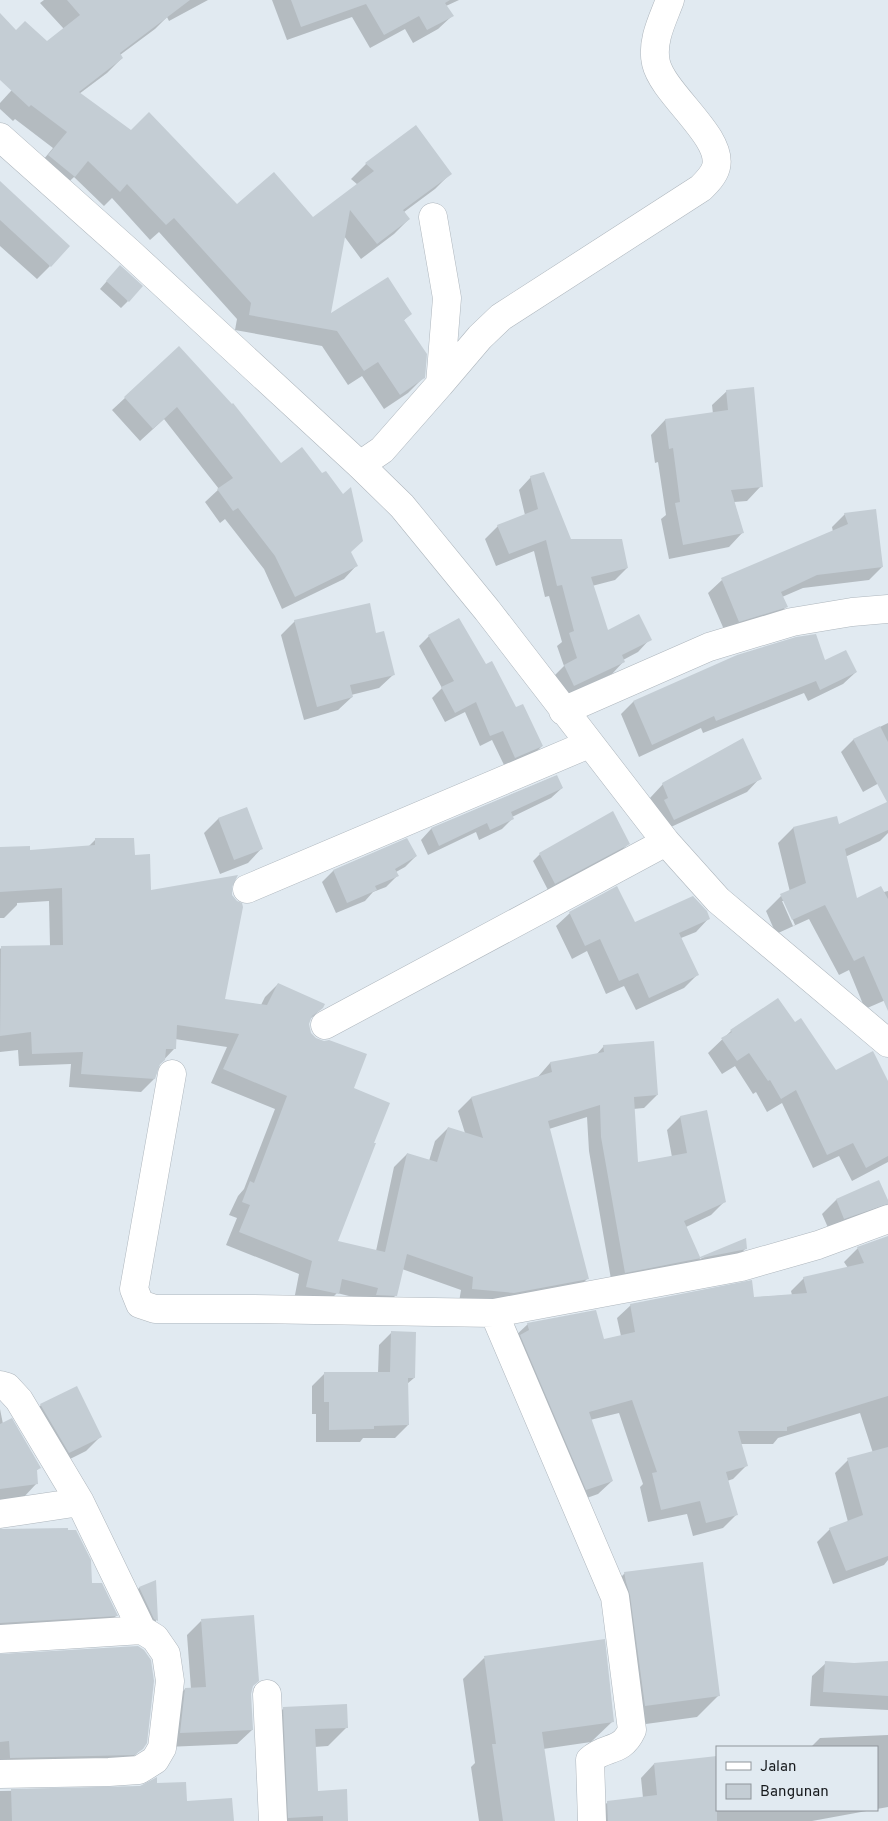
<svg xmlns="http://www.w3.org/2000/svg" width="888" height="1821" viewBox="0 0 888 1821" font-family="Overpass,sans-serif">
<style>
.shadow{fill:#0003;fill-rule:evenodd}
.building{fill:#c4cdd4}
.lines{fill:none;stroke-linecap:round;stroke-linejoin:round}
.minor-casing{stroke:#aeb6bd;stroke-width:29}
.minor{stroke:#fff;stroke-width:28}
</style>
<rect width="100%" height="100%" fill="#e1eaf1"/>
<!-- shadow -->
<path class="shadow" d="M44,0H208L169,21L167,17L155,29L120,55L122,58L107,73L79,94L237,206L313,219L358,185L351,179L366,164L416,127L450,174L435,189L404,212L409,219L394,234L361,259L344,236L329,315L410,314L403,321L424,377L408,393L384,409L362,376L348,385L322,346L235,330L237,319L159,232L150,240L112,198L104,206L74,177L59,191L34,171L53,148L15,119L13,121L0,109V103L42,57L64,29L40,3Z
M272,0H459L446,6L452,16L438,29L413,43L405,29L370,48L352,17L287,40Z
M0,182L50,266L37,279L0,246Z
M113,274L128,301L121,308L100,289Z
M179,348L356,566L344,579L282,609L264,569L225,519L220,523L205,502L219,489L164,419L140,441L112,410Z
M727,391L761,486L747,501L734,502L743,532L729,547L669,559L661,519L666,515L658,462L655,463L651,435L665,420L713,414L712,405Z
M531,477L570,541L627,568L615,580L592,586L607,631L650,639L638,652L623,660L624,661L612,674L561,697L552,678L564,666L557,646L562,642L549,596L545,597L534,551L496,566L485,539L498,526L525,515L519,490Z
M845,514L882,567L869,580L803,588L782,597L786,607L773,620L726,634L708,593L722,580L833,532L832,527Z
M295,621L375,634L393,675L379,688L351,695L352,697L338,710L304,720L281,635Z
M429,636L485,666L542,746L532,756L505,767L492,740L480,746L465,712L445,722L432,698L442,688L419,646Z
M824,662L856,672L843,684L808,701L804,693L703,733L701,728L639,757L621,714L633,702Z
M888,723V778L863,792L841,752L853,740Z
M556,776L562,788L551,798L512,817L513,818L502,829L479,840L476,832L428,855L421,840L431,829Z
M760,778L747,792L660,832L655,810L650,798L663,784Z
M246,808L262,848L248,863L220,874L204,833L218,819Z
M888,809V833L880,841L845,857L856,899L888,891V999L865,1009L849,970L839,975L809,919L776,934L766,911L781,896L790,892L778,843L793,828L838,825ZM782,901H785L795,925L793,926Z
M95,840L134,856L149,891L230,886L224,1000L261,1005L265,997L278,984L322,1008L309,1020L308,1025L310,1034L353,1089L336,1242L376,1251L394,1167L407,1154L429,1161L435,1141L448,1128L465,1133L458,1111L471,1098L537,1078L550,1063L596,1055L604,1046L657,1095L644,1108L633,1109L636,1164L672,1157L667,1130L680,1117L706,1112L724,1202L711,1215L686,1227L700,1259L745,1239L746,1248L733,1262L612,1285L589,1151L587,1117L549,1129L587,1279L574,1292L500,1306L459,1302L461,1290L402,1269L396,1295L383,1308L365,1300L337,1293L324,1306L294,1300L299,1274L226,1245L237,1218L229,1215L238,1196L244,1189L275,1109L211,1083L227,1047L175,1039L174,1049L158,1066L154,1079L141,1092L69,1087L71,1064L19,1066L18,1050L0,1052V949L2,947L50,946L49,901L17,903V905L4,918H0V848L29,851L88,847Z
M407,840L416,856L405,867L396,872L397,876L386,887L373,892L365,901L336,913L322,882L333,871Z
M629,843L622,850L548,890L533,861L540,854Z
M570,913L634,924L709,918L696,932L681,938L697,975L684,988L636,1010L624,986L606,994L587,951L572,959L556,926Z
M794,1024L836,1071L888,1086V1162L852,1181L839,1156L813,1168L782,1103L767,1112L756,1092L753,1094L735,1066L722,1074L708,1053L731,1031Z
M879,1182L888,1204L874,1218L830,1232L822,1214L836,1200Z
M888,1237V1560L884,1565L833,1584L817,1542L830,1529L848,1522L835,1473L848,1460L873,1453L860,1413L778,1438L773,1444H740L746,1466L733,1479L727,1481L736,1515L723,1528L693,1536L687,1514L648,1522L640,1487L643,1484L619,1413L590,1420L612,1481L598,1494L573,1503L514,1337L528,1324L603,1340L621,1336L617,1318L631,1305L792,1295L791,1291L804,1278L848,1268L844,1262L858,1248Z
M392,1332L414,1378L407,1384L408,1425L395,1438H363L360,1442H316V1414H312V1386L325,1373H378L379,1345Z
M57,1397L101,1436L86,1451L54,1467L26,1420L41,1405Z
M0,1409L3,1424L40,1467L36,1471L37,1483L22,1499L0,1502Z
M0,1531L90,1585L116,1616L101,1631L0,1637Z
M625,1573L718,1696L697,1717L624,1727L604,1594Z
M154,1582L156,1621L142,1635L125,1603L139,1588Z
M201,1621L252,1686L250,1694L252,1730L237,1744L166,1747L171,1704L185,1689H191L187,1635Z
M0,1656L142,1748L126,1764L0,1773Z
M484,1658L613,1721L591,1742L543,1749L553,1821H479L471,1767L475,1763L463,1679Z
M888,1662V1710L810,1706L812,1676L826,1663L854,1664Z
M284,1708L347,1727L328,1746L314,1747L316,1792L340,1821H269L265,1727Z
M888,1735V1807L877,1809V1747H811L820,1738Z
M654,1764L717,1810H872L812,1821H595L594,1815L608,1802L643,1798L641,1778Z
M156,1785L186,1803L233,1821H0V1791L109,1789Z"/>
<!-- building -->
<path class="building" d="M67,0H190L120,53L123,58L79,92L131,130L149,112L237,204L274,172L313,217L374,171L365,163L416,125L452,174L403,210L410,219L377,244L350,210L331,313L388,277L412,314L404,320L427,354L425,378L423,379L400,395L378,362L364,371L337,331L249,315L251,303L174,218L166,225L127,184L120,192L88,161L75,177L48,155L67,132L31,105L29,107L0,80V13L16,30L25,21L47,41L80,15Z
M291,0H450L445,3L454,16L427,30L419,16L384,35L366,4L301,27Z
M0,181L70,246L51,267L0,220Z
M120,265L143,286L129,302L106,281Z
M179,346L232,404L233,403L281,463L302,447L322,473L326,471L343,494L351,487L363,541L351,552L358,566L295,597L275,556L238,508L233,511L217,489L233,478L177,407L153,429L124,397Z
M754,387L763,487L731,490L744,533L683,545L675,503L680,502L673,448L669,449L665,419L728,410L726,390Z
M544,472L571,539H622L628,568L591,577L608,630L639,614L652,640L622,655L625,662L574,686L564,665L577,658L569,633L574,631L562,585L557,586L546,540L509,554L497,525L538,509L530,476Z
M876,509L883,567L817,575L781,592L788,607L739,622L721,578L848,524L844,513Z
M370,603L376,633L384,631L395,675L350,685L353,697L317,707L294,620Z
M459,618L486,664L492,661L516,707L523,704L543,746L515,758L503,731L490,736L476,702L455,713L441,687L454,681L428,635Z
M816,634L825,660L846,650L857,672L820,690L816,681L716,721L714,716L652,745L633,701L737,655L796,637Z
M880,726L888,742V830L845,849L857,898L881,886L888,899V1011L864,956L854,961L825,905L792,920L780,894L806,883L793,827L837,816L839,824L887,802L853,739Z
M743,738L762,779L674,820L664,800L668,798L662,783Z
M557,775L563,788L511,812L514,819L490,830L487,823L439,846L431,828Z
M247,807L263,849L234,860L218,818Z
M613,811L630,844L555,884L539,853Z
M95,838H134L135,855L150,854L151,890L238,875L232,887V895L237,901L242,903L243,907L225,999L267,1005L278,983L325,1004L323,1008L312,1016L309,1024L311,1033L316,1038L324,1041L329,1040L367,1054L354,1088L390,1103L374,1143H376L338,1241L385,1252L407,1153L437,1162L448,1127L483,1138L471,1097L552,1072L550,1062L604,1052L603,1045L654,1041L658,1095L634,1097L638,1162L687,1153L680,1116L707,1110L726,1202L684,1221L700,1257L746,1238L747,1249L625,1273L601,1137L600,1105L548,1121L589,1279L514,1293L472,1289L473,1277L407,1254L397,1296L376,1295L378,1288L342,1279L339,1294L306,1287L312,1261L239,1232L250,1205L242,1202L250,1181L254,1183L287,1096L223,1069L239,1034L177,1025L176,1049H166L165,1060L160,1064L155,1079L81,1074L83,1052L32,1054L31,1032L0,1036L1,946L63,945L62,888L0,892V847L30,846V850L95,845Z
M407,838L417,856L395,869L399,876L375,886L377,890L347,903L333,870Z
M617,886L635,922L693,896L707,911L710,919L679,933L699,975L649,998L638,973L619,981L600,939L585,946L569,912Z
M778,998L795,1022L801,1018L836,1070L873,1051L888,1081V1156L866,1168L853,1143L827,1155L796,1090L781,1099L770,1080L768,1081L749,1053L737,1061L721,1038L732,1032L730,1030Z
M879,1180L888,1200V1204L844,1219L836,1199Z
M888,1236V1396L787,1427V1431H738L748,1466L726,1472L738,1515L706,1523L700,1501L661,1510L652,1473L657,1472L632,1400L589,1412L613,1481L586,1490L520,1335L529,1330L527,1323L596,1310L604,1339L635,1332L630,1304L752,1280L754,1297L807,1293L803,1277L864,1263L857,1247Z
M391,1331L416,1332L415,1378H408L409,1425L374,1426V1429L329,1430V1402H324V1372H390Z
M77,1386L102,1437L69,1453L40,1404Z
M12,1418L41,1468L37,1470L38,1484L0,1489V1424Z
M888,1447V1556L846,1571L829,1528L863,1515L847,1458Z
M68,1528V1530H76L91,1560L92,1583H102L118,1616L0,1623V1529Z
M703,1562L720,1696L645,1706L630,1595L626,1582L624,1572Z
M156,1580L158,1621L154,1619L139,1587Z
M254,1615L259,1681L253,1686L251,1694L253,1730L180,1733L185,1688L206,1687L201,1619Z
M605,1639L614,1722L542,1732L555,1821H503L492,1744H496L484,1656Z
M138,1646L144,1650L151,1660L154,1681L147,1743L143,1749L134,1755L10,1758L9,1741L0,1742V1654Z
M825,1661L854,1663L888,1661V1696L823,1692Z
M347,1704L348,1728L315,1729L318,1791L347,1789L348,1821H323V1816L288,1818L283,1707Z
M717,1756V1821H608L607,1801L657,1795L654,1763Z
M157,1777V1783L186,1782L187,1801L232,1798L234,1821H12L11,1789L140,1786Z"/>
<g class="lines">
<!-- minor casing -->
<g class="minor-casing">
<path id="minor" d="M0,137L129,252L360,465L402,506L487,610L666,842L718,900L888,1043
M440,384L480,337L501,317L701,188C707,182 714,175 716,167C724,137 663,94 656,63C651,41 663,19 670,0
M360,465L382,450L440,384L447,298L433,217
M563,711L709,647L792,622L852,612L888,609
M247,889L589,744
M325,1025L666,842
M172,1074L134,1289L140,1304L155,1309H250L494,1313L741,1267L818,1245L888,1219
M494,1313L615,1597L632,1730C621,1754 606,1745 590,1760L592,1821
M0,1385L7,1387L19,1400L80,1502L142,1630L0,1639
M0,1514L80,1502
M267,1694L273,1821
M0,1774L109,1772L139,1770L155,1760L162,1748L170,1681L166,1654L155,1638L142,1630"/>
</g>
<!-- minor -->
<use href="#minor" class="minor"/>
</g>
<!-- legend -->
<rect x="716" y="1746" width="162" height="65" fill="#e1eaf1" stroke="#90969c"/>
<rect x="726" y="1762" width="25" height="8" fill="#ffffff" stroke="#90969c"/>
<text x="760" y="1771" font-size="15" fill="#16191c">Jalan</text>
<rect x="726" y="1784" width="25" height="15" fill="#c4cdd4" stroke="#90969c"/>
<text x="760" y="1796" font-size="15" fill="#16191c">Bangunan</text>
</svg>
